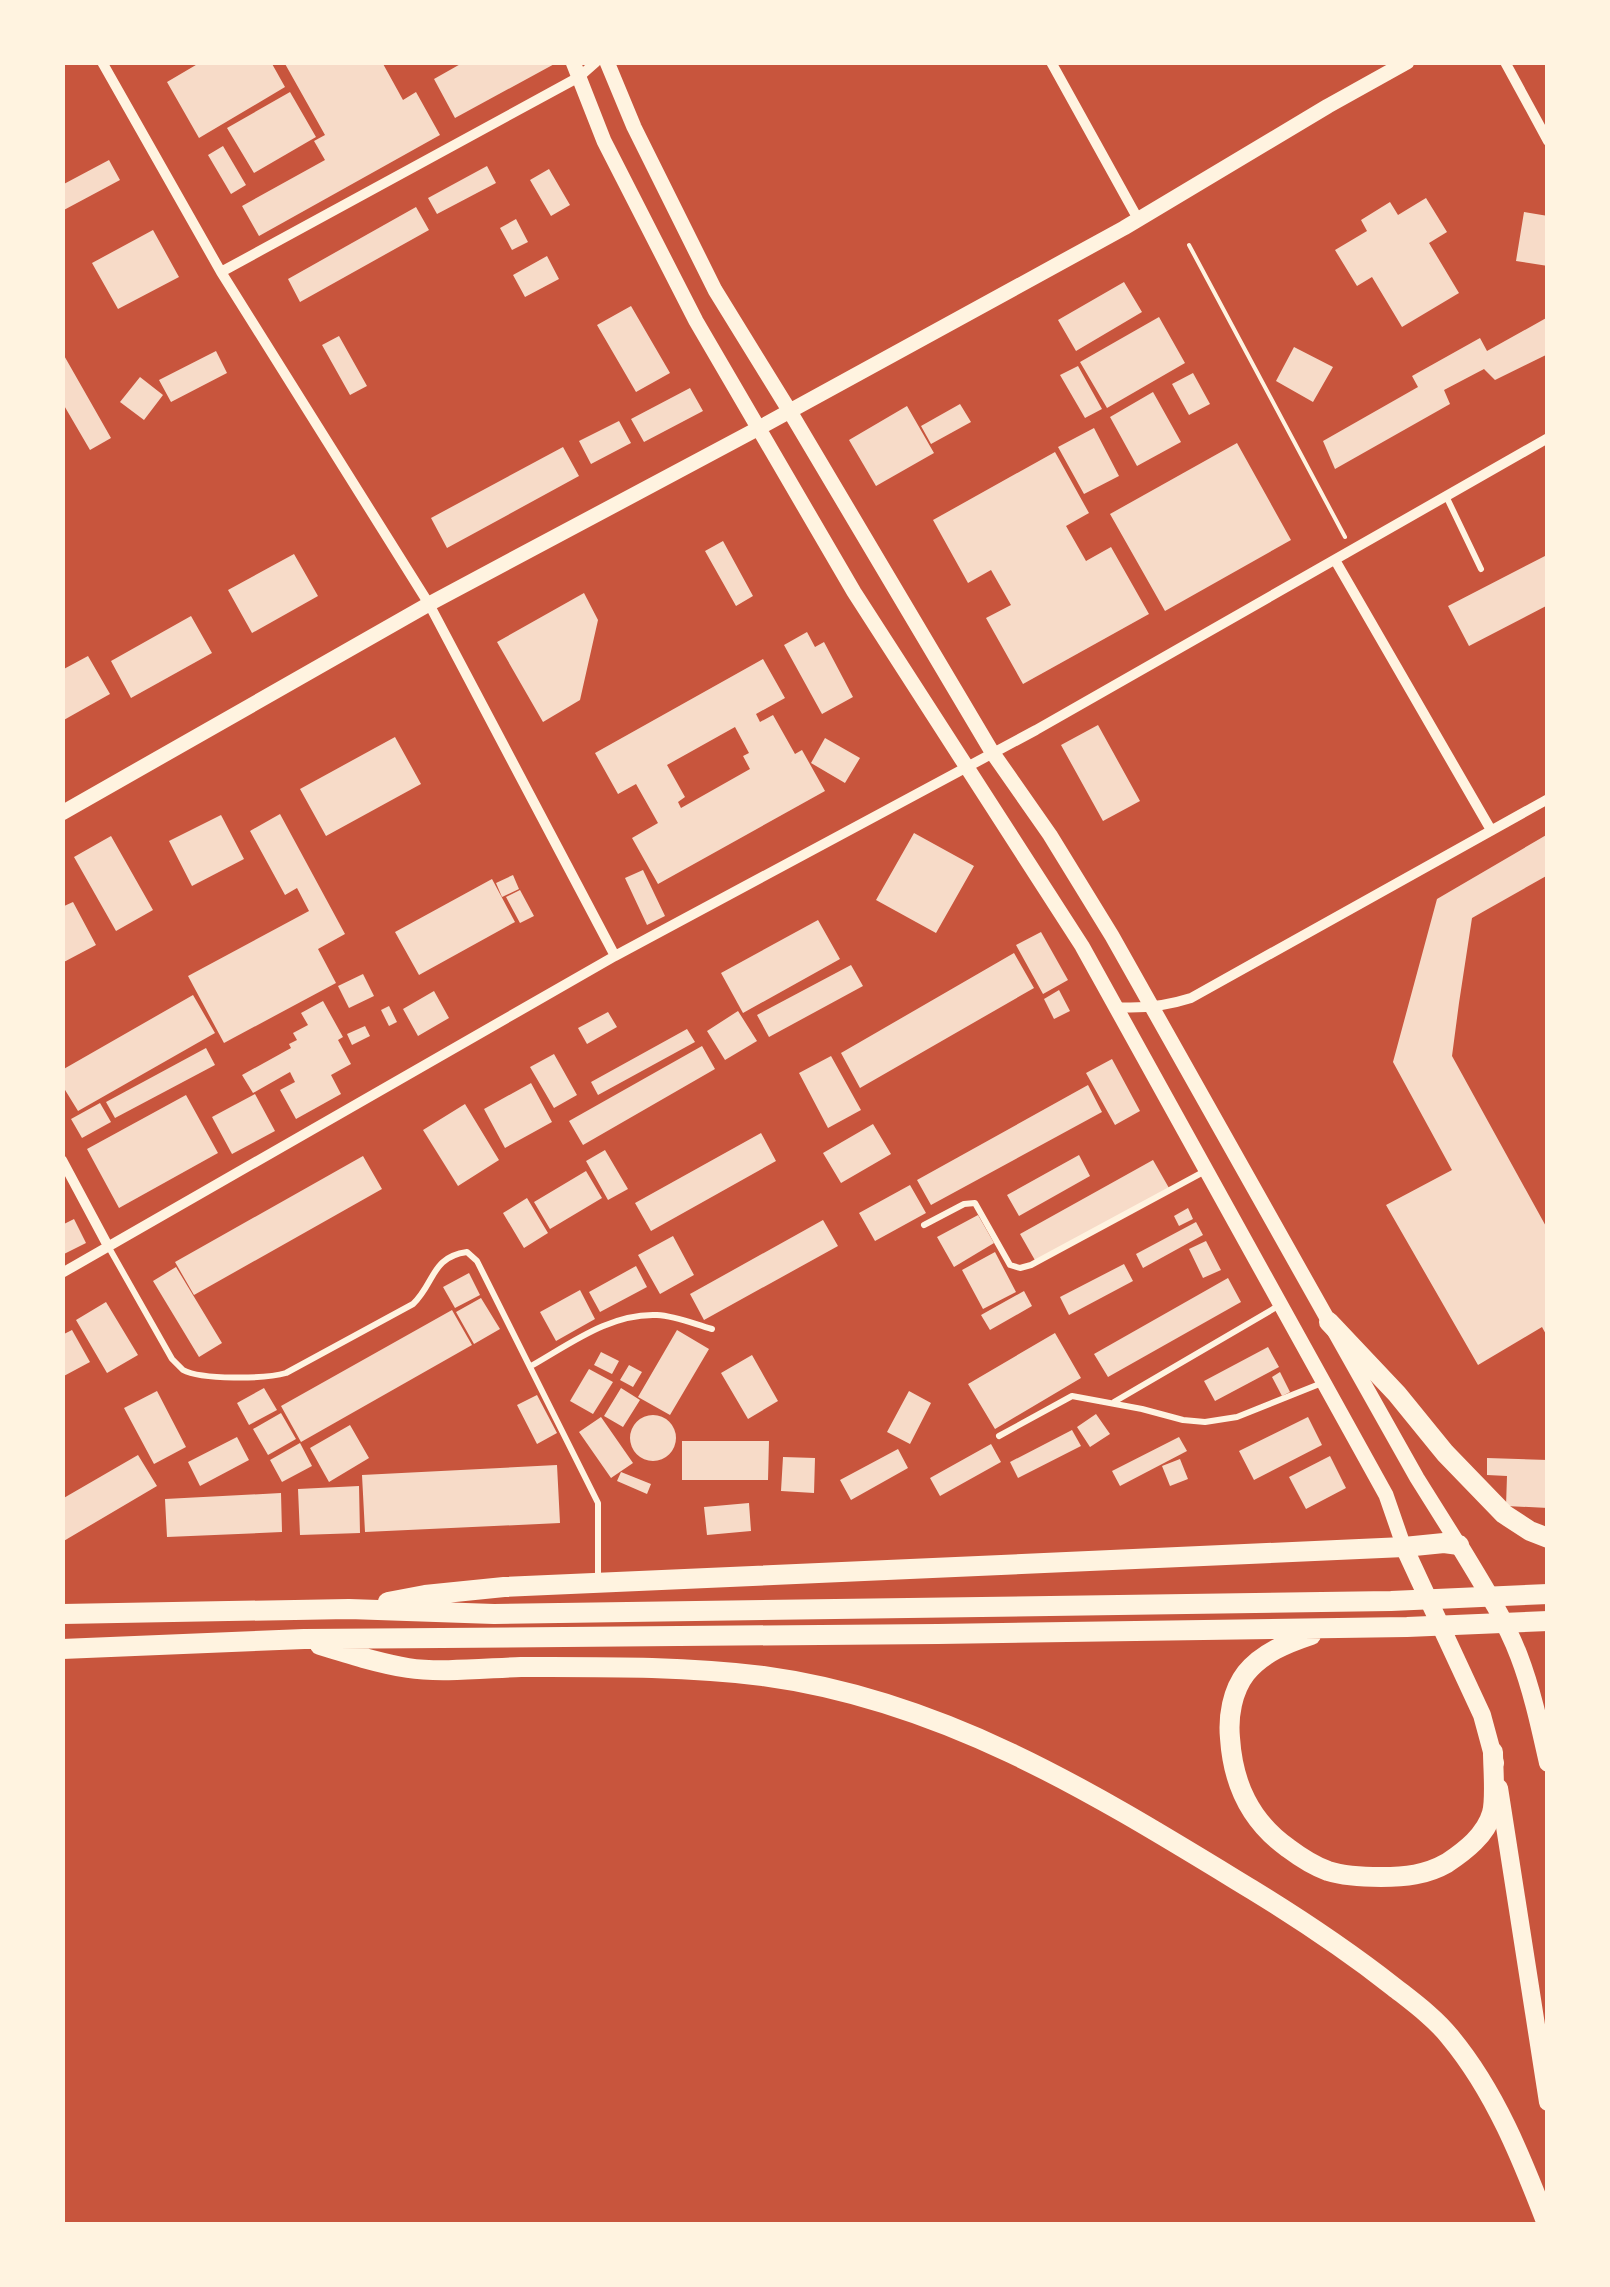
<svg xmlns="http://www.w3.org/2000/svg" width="1610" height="2287" viewBox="0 0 1610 2287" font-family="Cabin,sans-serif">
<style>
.building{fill:#f7dbc8;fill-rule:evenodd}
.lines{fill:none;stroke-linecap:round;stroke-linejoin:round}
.path{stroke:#fff3e0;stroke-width:4}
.service{stroke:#fff3e0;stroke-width:6}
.minor{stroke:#fff3e0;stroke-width:10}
.tertiary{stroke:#fff3e0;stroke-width:15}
.secondary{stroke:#fff3e0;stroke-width:18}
.trunk{stroke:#fff3e0;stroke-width:20}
</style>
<rect width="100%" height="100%" fill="#c8553d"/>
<!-- building -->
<path class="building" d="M201,62H271L285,87L199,138L167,82Z
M284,62H382L403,100L416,92L440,135L259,236L242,206L325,160L314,141L325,135Z
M464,62H558L455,118L434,79Z
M290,92L316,137L254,173L227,128Z
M223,146L246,185L231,194L208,155Z
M109,160L120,180L62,211V185Z
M487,166L496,183L437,214L428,198Z
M549,169L570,205L551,216L530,180Z
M1426,198L1447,232L1429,243L1459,293L1402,327L1372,277L1357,286L1335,250L1367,231L1361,220L1390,202L1398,215Z
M416,207L429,230L300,302L288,279Z
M1524,212L1548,216V266L1516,261Z
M516,219L528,242L512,250L500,228Z
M153,230L179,277L118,309L92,263Z
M547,256L559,279L525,297L513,275Z
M1124,282L1142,312L1076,351L1058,320Z
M631,306L670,373L636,392L597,325Z
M1159,317L1185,363L1107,408L1080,362Z
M1548,317V354L1495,380L1484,369L1444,390L1450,404L1335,469L1323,441L1418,387L1412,376L1480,338L1487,351Z
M339,336L367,386L350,395L322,345Z
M1294,347L1333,367L1313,402L1276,381Z
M216,351L227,373L171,402L159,380Z
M62,352L111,438L90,450L62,402Z
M1078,366L1102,409L1085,418L1060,375Z
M1193,373L1210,404L1189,415L1172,384Z
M140,377L163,395L144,420L120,402Z
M690,388L703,411L644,442L631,419Z
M1153,392L1181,442L1137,466L1110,417Z
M960,404L971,422L931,444L921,426Z
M907,406L934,453L876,486L849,440Z
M619,421L631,443L591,464L579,441Z
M1094,428L1119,476L1084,494L1058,447Z
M1237,443L1291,540L1165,611L1110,514Z
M563,447L579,476L447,548L431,518Z
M1055,452L1089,513L1066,526L1086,561L1111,547L1149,614L1023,684L986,618L1011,605L991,570L968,583L933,520Z
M723,541L753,596L736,606L705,551Z
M294,554L318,596L252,633L228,590Z
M1545,556L1548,560V605L1469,646L1448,606Z
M584,593L598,620L580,700L543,722L497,642Z
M191,616L212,653L131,698L111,661Z
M807,632L815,647L824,642L853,697L822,714L784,645Z
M88,656L110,694L62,721V670Z
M763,659L785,698L756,714L760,722L773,715L795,754L802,750L825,791L658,884L632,838L658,823L636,784L618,794L595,753ZM735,727L749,753L743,756L750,769L681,808L678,802L685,797L667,765Z
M1098,725L1140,801L1103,821L1061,745Z
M395,737L421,784L326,836L300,789Z
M825,738L860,758L845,783L811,763Z
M280,814L345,934L318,949L336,983L224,1043L188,976L309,911L297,888L285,895L250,831Z
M221,815L244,859L192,886L169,841Z
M914,833L974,866L936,933L876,900Z
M1548,834V875L1472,918L1459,1003L1452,1056L1548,1230V1338L1542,1327L1478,1365L1386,1205L1452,1170L1393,1062L1437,899Z
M111,836L153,910L116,931L74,857Z
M643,870L665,916L647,925L625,878Z
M513,875L519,889L502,897L496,883Z
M492,879L515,922L419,975L395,932Z
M520,890L534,916L520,923L506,897Z
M73,902L96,945L62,963V907Z
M818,920L840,959L743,1013L721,973Z
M1041,932L1068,980L1043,994L1016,945Z
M1014,953L1034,988L860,1088L841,1053Z
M851,965L863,986L769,1037L757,1015Z
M363,974L374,996L349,1008L338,986Z
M1059,990L1070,1011L1054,1019L1044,999Z
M434,991L449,1018L418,1036L403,1009Z
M193,995L215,1033L78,1111L62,1085V1070Z
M323,1001L343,1037L338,1040L351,1064L331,1075L341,1094L296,1119L280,1090L295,1082L290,1072L253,1093L242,1075L291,1048L289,1044L297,1040L293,1033L308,1025L301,1013Z
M389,1006L397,1022L389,1026L381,1010Z
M738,1011L757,1041L725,1060L707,1031Z
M608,1012L617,1027L587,1044L578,1028Z
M365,1026L370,1036L352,1045L347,1034Z
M687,1029L695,1042L598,1095L591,1082Z
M702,1046L715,1069L583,1145L569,1121Z
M206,1048L215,1065L115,1118L106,1102Z
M554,1054L577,1095L554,1108L530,1067Z
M831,1056L861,1110L828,1128L799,1073Z
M1112,1059L1140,1111L1115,1125L1086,1073Z
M531,1083L552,1122L505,1148L484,1109Z
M1088,1085L1102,1112L931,1205L917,1180Z
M255,1094L275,1131L232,1154L212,1117Z
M186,1095L218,1153L119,1208L87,1149Z
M100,1103L111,1122L82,1138L71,1119Z
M465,1104L499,1160L458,1186L423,1130Z
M873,1124L891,1154L841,1183L823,1153Z
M761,1133L776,1161L651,1231L635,1203Z
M605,1150L628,1189L608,1200L586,1161Z
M1079,1155L1090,1176L1019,1216L1007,1195Z
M363,1156L382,1189L194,1295L175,1262Z
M1153,1160L1169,1188L1036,1262L1020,1234Z
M586,1171L602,1198L550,1229L534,1202Z
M910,1185L926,1213L875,1241L859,1213Z
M527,1198L548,1233L524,1248L503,1213Z
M1188,1208L1193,1219L1179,1226L1174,1216Z
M978,1215L994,1243L954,1267L937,1237Z
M74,1219L86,1243L62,1255V1225Z
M823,1220L838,1246L704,1320L690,1294Z
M1196,1222L1203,1235L1143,1268L1136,1254Z
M673,1236L694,1275L660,1294L638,1255Z
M1206,1241L1221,1270L1203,1278L1189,1249Z
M995,1252L1016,1292L983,1309L962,1270Z
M1124,1264L1133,1281L1069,1315L1060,1297Z
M636,1266L647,1287L600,1312L589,1292Z
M176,1267L222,1343L199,1357L153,1281Z
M469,1273L480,1295L455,1308L443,1287Z
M1228,1278L1241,1302L1108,1377L1094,1354Z
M580,1290L595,1319L556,1341L540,1312Z
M1024,1291L1032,1306L990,1330L981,1315Z
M481,1298L500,1329L474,1344L456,1312Z
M106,1302L138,1355L107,1373L76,1320Z
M452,1310L472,1345L301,1442L281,1406Z
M72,1330L90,1362L62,1377V1335Z
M677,1330L709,1349L670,1415L638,1397Z
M1055,1333L1081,1378L995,1429L968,1384Z
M1268,1347L1279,1367L1215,1401L1204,1381Z
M601,1352L619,1361L612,1374L594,1365Z
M752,1355L778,1401L748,1419L721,1373Z
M629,1365L642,1372L633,1387L620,1380Z
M589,1369L613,1382L593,1414L570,1401Z
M1280,1372L1290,1392L1282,1396L1272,1377Z
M264,1388L277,1410L249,1425L237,1403Z
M621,1388L640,1400L623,1427L604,1416Z
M157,1391L186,1447L154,1464L124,1408Z
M909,1391L931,1403L910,1444L887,1432Z
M537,1395L557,1433L537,1444L517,1405Z
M281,1413L296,1439L268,1455L253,1429Z
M1096,1414L1110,1434L1090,1447L1077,1427Z
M630 1438a23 23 0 1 1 46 0a23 23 0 1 1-46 0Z
M601,1417L633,1463L611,1478L579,1432Z
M1308,1417L1322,1445L1254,1480L1239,1451Z
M350,1425L369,1458L329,1482L310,1448Z
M1072,1430L1081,1446L1018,1478L1010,1462Z
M237,1437L249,1460L200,1486L188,1462Z
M1179,1437L1187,1451L1120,1486L1112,1471Z
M682,1441H769L768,1480H682Z
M300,1443L312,1466L282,1482L270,1460Z
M991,1444L1001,1462L940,1496L930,1478Z
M898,1449L908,1468L851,1500L840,1480Z
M138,1455L157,1486L62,1542V1499Z
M1330,1456L1346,1488L1306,1509L1289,1477Z
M783,1457L815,1458L814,1493L781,1491Z
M1487,1458L1548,1460V1508L1506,1506L1507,1476L1487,1475Z
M1180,1459L1188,1479L1170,1486L1162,1466Z
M557,1465L560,1523L365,1532L362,1475Z
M621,1472L651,1484L647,1494L617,1481Z
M359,1486L360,1533L300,1535L298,1489Z
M281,1493L282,1532L167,1537L165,1499Z
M749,1503L751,1531L707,1535L704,1507Z"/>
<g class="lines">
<!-- path -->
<path class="path" d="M1189,245L1345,537"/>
<!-- service -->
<path class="service" d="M1446,496L1481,569
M924,1225L964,1204L975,1203L1010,1265L1020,1268L1031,1265L1207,1170
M108,1246L172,1359C173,1360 182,1369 183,1370C201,1380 266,1379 286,1373L413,1304C435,1283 431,1257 467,1252L477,1261L598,1503V1581
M531,1366C570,1344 610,1313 657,1315C676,1316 694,1324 712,1329
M1114,1402L1280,1305
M999,1436L1072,1396L1142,1409L1183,1420L1205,1422L1237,1417L1322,1383"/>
<!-- minor -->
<path class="minor" d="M102,62L221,272L429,604L615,956
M1051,62L1138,219
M1505,62L1548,141
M221,272L579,77L596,62
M1335,560L1491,830
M1115,1007C1141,1009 1166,1006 1191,998L1548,799
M62,1160L108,1246
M62,1273L615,956L1036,730L1548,438"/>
<!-- tertiary -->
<path class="tertiary" d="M573,62L604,141L696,321L854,592L1082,946L1386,1495L1404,1547
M607,62L634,127L715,290L789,410L992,752L1050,835L1112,936L1417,1478L1459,1545
M62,813L429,604L759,428L1124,228L1328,106L1407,62"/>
<!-- secondary -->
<path class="secondary" d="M1459,1545C1480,1580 1504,1617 1519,1656C1532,1690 1540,1727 1548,1763
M1404,1547L1482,1715L1495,1763
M1499,1788L1548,2102"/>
<!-- trunk -->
<path class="trunk" d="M1329,1322L1397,1394L1445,1453L1504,1514L1530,1531L1548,1538
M388,1602L425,1595L504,1587L1404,1547L1444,1543L1459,1545
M62,1614L349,1609L494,1614L1391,1601L1548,1594
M1311,1635C1287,1643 1262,1653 1246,1673C1232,1691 1228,1717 1230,1738C1233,1784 1250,1821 1288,1848C1300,1857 1314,1866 1328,1871C1344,1876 1364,1877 1381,1877C1405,1877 1426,1875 1447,1863C1465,1851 1486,1835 1492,1813C1496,1799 1493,1768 1493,1752
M320,1645C349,1654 378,1663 408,1668C440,1673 488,1668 521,1667C601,1667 683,1666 763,1676C947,1701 1095,1794 1251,1889C1300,1919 1348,1951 1394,1987C1413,2002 1435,2018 1450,2037C1495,2091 1522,2159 1547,2224
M62,1649L304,1639L938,1634L1407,1627L1548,1621"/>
</g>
<!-- border -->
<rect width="1610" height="2287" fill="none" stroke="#fff3e0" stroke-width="130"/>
</svg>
